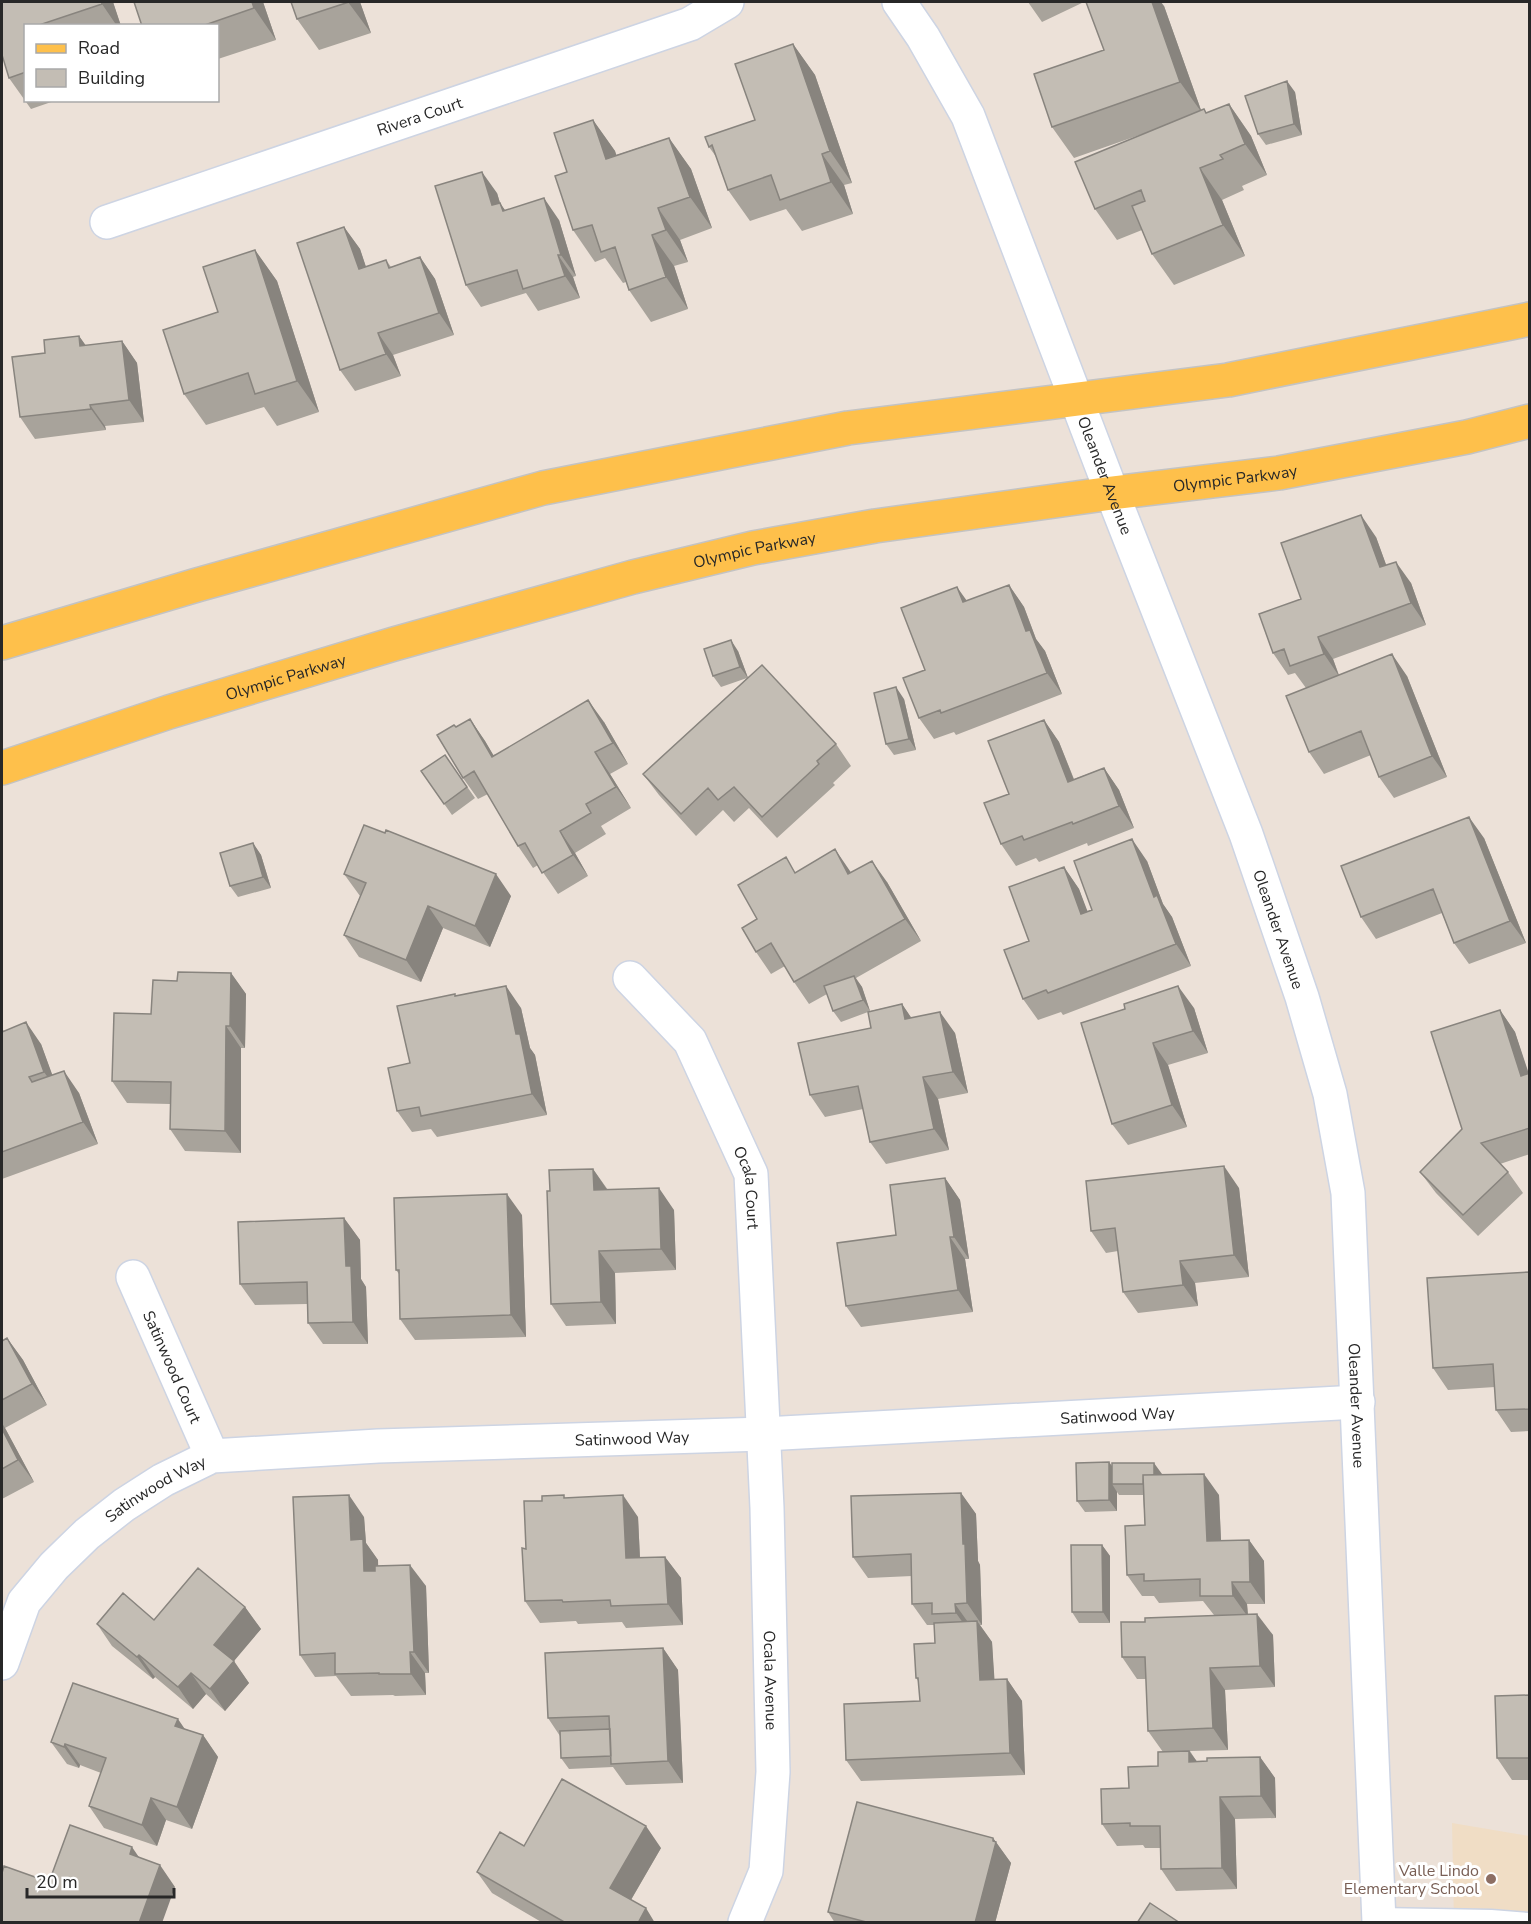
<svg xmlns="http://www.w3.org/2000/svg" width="1531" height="1924" viewBox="0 0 1531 1924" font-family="'Nunito Sans',sans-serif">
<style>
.education{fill:#f0ddc5}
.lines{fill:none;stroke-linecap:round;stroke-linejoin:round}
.lane-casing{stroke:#cdd4e3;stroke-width:21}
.street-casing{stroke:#cdd4e3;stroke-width:36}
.secondary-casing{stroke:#cdd4e3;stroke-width:36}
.primary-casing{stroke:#c3c3c3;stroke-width:36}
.lane{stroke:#fff;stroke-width:18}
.street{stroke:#fff;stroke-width:33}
.secondary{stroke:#fff;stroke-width:33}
.primary{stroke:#fec04b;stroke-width:33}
.wall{fill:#a8a39b}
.shaded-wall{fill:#88847e}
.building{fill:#c3bdb4;stroke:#88847e;stroke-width:1.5}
.education-dot{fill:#8d6e63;stroke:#fff;stroke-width:2}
.labels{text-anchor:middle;stroke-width:6;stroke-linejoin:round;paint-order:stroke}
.street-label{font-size:16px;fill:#282828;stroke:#fff}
.education-label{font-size:16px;fill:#785e54;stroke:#fff;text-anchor:end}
</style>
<rect width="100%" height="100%" fill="#ece1d8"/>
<!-- education -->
<path class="education" d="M1452,1823L1529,1836V1922H1454Z"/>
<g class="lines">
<!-- lane casing -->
<g class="lane-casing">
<path id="lane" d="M1379,1917L1491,1919L1528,1922"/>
</g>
<!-- street casing -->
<g class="street-casing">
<g id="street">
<path id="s1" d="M107,222L690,24L727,2"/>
<path id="s2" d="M630,978L690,1041L751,1174L767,1508L773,1772L766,1871L745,1922"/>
<path id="s3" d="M133,1277L212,1456"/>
<path id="s4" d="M2,1663L24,1602L54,1566L87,1534L124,1505L163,1480L212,1456L378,1446L764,1434L1358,1402"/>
</g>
</g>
<!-- secondary casing -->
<g class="secondary-casing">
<g id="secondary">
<path id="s5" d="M899,2L923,37L968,116L1112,493L1246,834L1302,997L1330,1094L1348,1193L1379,1922"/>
</g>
</g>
<!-- primary casing -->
<g class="primary-casing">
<g id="primary">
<path d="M2,643L197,585L543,488L848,428L1228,380L1530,319"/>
<path id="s6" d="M2,768L169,712L394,644L633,577L753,548L875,526L1112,493L1279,473L1467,437L1530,421"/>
</g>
</g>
<!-- lane -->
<use href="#lane" class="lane"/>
<!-- street -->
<use href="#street" class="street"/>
<!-- secondary -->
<use href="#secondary" class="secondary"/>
<!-- primary -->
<use href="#primary" class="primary"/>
</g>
<!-- wall -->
<path class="wall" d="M2,2H113L121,26H26V100H57L31,109L9,78Z
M263,2L276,40L218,59V26H142Z
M291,2H360L371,33L319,50L297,19Z
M1028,2H1084L1042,22Z
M1164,6L1201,110L1207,113L1229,104L1251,136L1267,175L1242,186L1244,190L1222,200L1245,256L1174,285L1152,254L1142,230L1117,240L1095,209L1151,131L1074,158L1052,127L1104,50Z
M793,44L815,75L852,183L844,185L853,214L802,231L786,209L750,221L728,190L717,158L709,147L755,120Z
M1295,92L1302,135L1266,145L1258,134Z
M593,120L615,151L616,155L669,138L691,169L712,228L680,240L688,262L674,266L688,309L651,322L629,290L626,282L623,283L605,258L595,262L573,230L567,172Z
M497,193L500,203L505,211L559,220L576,276L573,277L580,298L538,311L526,293L481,307L466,285Z
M344,227L360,249L366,267L386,260L391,267L420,257L435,279L454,335L393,355L401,376L355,391L340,370Z
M255,250L277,281L319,412L277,426L264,407L206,425L184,394L218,312Z
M79,336L86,346L122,341L137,363L144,422L105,426L106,430L35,439L20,417L45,353Z
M1376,537L1386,565L1411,583L1426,625L1333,659L1339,675L1407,676L1447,777L1394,798L1379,777L1371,755L1324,774L1309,752L1306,688L1295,673L1288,675L1273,653L1301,599Z
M1009,585L1024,607L1036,639L1045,651L1062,694L956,735L954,732L934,739L919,718L925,670L967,601Z
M738,651L748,678L836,744L851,766L833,783L835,785L777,838L749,808L734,822L723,810L696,836L659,795L643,774L747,678L721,687L713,676Z
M904,699L916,750L894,755L886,744Z
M470,719L485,741L493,755L604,722L628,764L610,774L631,808L601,826L606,834L575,853L588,876L558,894L538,865L533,868L518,846L488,794L478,799L463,778Z
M1044,720L1059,742L1074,779L1104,768L1119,790L1134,828L1088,846L1087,843L1039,862L1036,858L1016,866L1001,844L1009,794Z
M445,755L475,798L452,815L421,771Z
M1484,838L1526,943L1469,964L1454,943L1442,913L1376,939L1361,917Z
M253,843L261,855L271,888L238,897L230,886Z
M1147,861L1163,904L1172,917L1191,966L1063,1015L1061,1012L1038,1020L1023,999L1029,941L1064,867L1079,889L1087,912L1092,910Z
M796,872L851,873L887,882L921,941L856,978L862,987L870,1011L902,1004L911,1018L955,1033L968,1093L938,1099L949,1150L886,1164L870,1142L863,1109L825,1117L810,1095L871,1028L868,1012L841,1022L833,1011L827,994L809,1004L794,982L785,966L771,974L756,952L757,919Z
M344,874L511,896L490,947L443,928L421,982L359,957L344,935L360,896Z
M231,973L246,994L245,1048H241V1153L185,1151L170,1129V1104L127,1103L112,1081L151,1014L177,981Z
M457,996L521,1008L530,1048L535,1055L547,1115L437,1137L431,1129L412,1132L397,1111L410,1063Z
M1194,1008L1208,1053L1168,1065L1187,1127L1128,1145L1112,1124L1081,1023Z
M1500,1010L1515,1032L1528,1074L1530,1073V1154L1500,1164L1508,1172L1523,1193L1478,1236L1436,1193L1420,1172L1462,1129Z
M2,1030L41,1044L52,1075L79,1093L98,1144L2,1179Z
M593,1169L608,1190L674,1210L676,1270L615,1273L616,1324L566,1326L551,1304L550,1191Z
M945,1178L960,1200L969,1259H965L973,1312L861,1327L846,1306Z
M1239,1188L1249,1277L1195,1283L1198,1306L1138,1313L1123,1292L1118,1251L1106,1253L1091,1231Z
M522,1215L526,1337L415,1340L400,1319L399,1274L396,1270Z
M344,1218L360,1240L361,1279L366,1287L368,1344H323L308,1323L307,1304L255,1305L240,1284Z
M1530,1272V1431L1511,1432L1496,1410L1495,1387L1448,1390L1433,1368Z
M7,1338L23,1360L47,1405L5,1428L34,1482L2,1499V1341Z
M1109,1462L1112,1466L1162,1474L1219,1495L1221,1541L1249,1540L1264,1561L1265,1604H1247L1248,1614L1273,1635L1275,1687L1225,1690L1228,1750L1190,1751L1197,1762L1260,1757L1275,1778L1276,1818L1235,1819L1237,1889L1176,1891L1161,1869V1848H1145L1143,1845L1117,1846L1102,1824L1129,1788L1158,1766L1163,1752L1148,1731L1146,1679H1137L1122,1657L1145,1622L1214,1615L1203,1601L1159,1603L1154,1596H1142L1127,1575L1145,1525L1143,1495H1119L1117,1492V1511L1085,1512L1077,1501Z
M961,1493L976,1514L978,1561L980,1565L982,1625H980L992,1642L994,1680L1007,1679L1022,1701L1025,1775L861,1781L846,1760L920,1701L919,1682L916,1678L935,1643L934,1625H927L912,1604V1576L868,1578L853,1557Z
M567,1498L638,1517L640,1558L665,1557L681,1578L683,1625L626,1628L622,1622L578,1624L576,1621L540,1623L525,1601L526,1549L542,1501Z
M364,1517L366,1543L378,1560V1566L426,1586L429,1673H425L426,1695L395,1696L393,1695L351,1696L336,1676L315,1677L300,1655Z
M1102,1545L1110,1556V1623H1079L1072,1612Z
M245,1607L261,1629L233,1661L249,1683L225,1711L206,1694L193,1709L155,1677L153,1679L112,1646L97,1624L154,1620Z
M663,1648L678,1670L683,1783L626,1785L613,1767L569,1769L561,1758L560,1736L548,1718Z
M1530,1695V1780H1512L1497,1758Z
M185,1729L203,1735L218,1757L192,1829L166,1820L157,1846L104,1828L89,1806L101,1773L80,1765L79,1768L67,1764L51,1742Z
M993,1838L1011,1863L995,1923H835L828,1912Z
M524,1846L661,1848L631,1900L655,1923H543L492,1893L477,1872Z"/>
<!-- shaded-wall -->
<path class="shaded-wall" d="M101,2H113L121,26H117L102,4Z
M252,2H263L276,40L254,8Z
M348,2H360L371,33Z
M1152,2H1161L1164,6L1202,113L1180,82Z
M793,44L815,75L852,183L830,151Z
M1287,81L1295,92L1302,135L1294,124Z
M1229,104L1251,136L1267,175L1245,144Z
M593,120L615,151L628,190L606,159Z
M669,138L691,169L712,228L690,197Z
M822,154L844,185L853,214L831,182Z
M1200,168L1222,200L1245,256L1223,225Z
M482,172L497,193L500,203L515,224L492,205Z
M544,198L559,220L576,276L561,255Z
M658,208L680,240L688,262L666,230Z
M344,227L360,249L374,291L359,269Z
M652,235L674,266L688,309L666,277Z
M255,250L277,281L319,412L297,381Z
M558,255L573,277L580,298L565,276Z
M420,257L435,279L454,335L439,313Z
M378,333L393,355L401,376L386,354Z
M79,336L94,357L80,346Z
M122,341L137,363L144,422L129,400Z
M90,405L105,426L106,430L91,409Z
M1361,515L1376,537L1395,589L1380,567Z
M1396,562L1411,583L1426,625L1411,603Z
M1009,585L1024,607L1036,639L1045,651L1062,694L1047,673L1026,631Z
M957,587L972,608L963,602Z
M1318,637L1333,659L1339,676L1324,654Z
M731,640L738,651L748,678L740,667Z
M1392,654L1407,676L1447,777L1432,756Z
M896,687L904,699L916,750L909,739Z
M588,700L604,722L628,764L613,743Z
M470,719L485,741L507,778L492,757Z
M1044,720L1059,742L1083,803L1068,782Z
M595,752L610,774L631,808L616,787Z
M1104,768L1119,790L1134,828L1119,806Z
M1469,817L1484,838L1526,943L1510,921Z
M560,831L575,853L588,876L573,855Z
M1132,839L1147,861L1163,904L1172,917L1191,966L1176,944L1154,897Z
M253,843L261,855L271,888L263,877Z
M835,849L850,871L864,896L848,874Z
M872,861L887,882L921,941L905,919Z
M1064,867L1079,889L1097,936L1081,914Z
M496,874L511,896L490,947L475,926Z
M428,906L443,928L421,982L406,960Z
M231,973L246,994L245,1048L230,1026Z
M854,976L862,987L870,1011L863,1000Z
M506,986L521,1008L530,1048L535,1055L547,1115L532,1094L516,1034Z
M1178,986L1194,1008L1208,1053L1193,1031Z
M902,1004L917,1026L905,1019Z
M1500,1010L1515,1032L1530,1077L1521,1076Z
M940,1012L955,1033L968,1093L953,1072Z
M26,1022L41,1044L59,1093L44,1072Z
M226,1026L241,1048V1153L225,1131Z
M1153,1043L1168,1065L1187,1127L1172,1105Z
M64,1071L79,1093L98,1144L83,1122Z
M923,1077L938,1099L949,1150L934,1129Z
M1224,1166L1239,1188L1249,1277L1234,1255Z
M593,1169L608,1191L594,1190Z
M945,1178L960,1200L969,1259L954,1237Z
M659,1188L674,1210L676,1270L661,1249Z
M507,1194L522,1215L526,1337L511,1315Z
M344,1218L360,1240L361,1279L366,1287L368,1344L353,1322L346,1266Z
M950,1237L965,1259L973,1312L958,1290Z
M599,1251L615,1273L616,1324L601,1302Z
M1180,1261L1195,1283L1198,1306L1183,1285Z
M7,1338L23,1360L47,1405L32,1384Z
M2,1423L5,1428L34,1482L18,1460L2,1429Z
M1109,1462L1117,1474L1112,1484L1117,1492V1511L1109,1500Z
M1154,1463L1162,1474V1495L1154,1484Z
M1204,1474L1219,1495L1222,1563L1207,1541Z
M961,1493L976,1514L978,1561L980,1565L982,1625L967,1603L963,1544Z
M349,1495L364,1517L366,1543L378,1560L379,1593L364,1571L351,1540Z
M623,1495L638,1517L641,1580L626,1558Z
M1249,1540L1264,1561L1265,1604L1250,1582Z
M1102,1545L1110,1556V1623L1103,1612Z
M665,1557L681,1578L683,1625L668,1604Z
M410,1565L426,1586L429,1673L414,1652Z
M1232,1582L1247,1604L1248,1617L1233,1596Z
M955,1604L970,1625L971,1634L956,1613Z
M245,1607L261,1629L229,1667L214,1645Z
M1257,1614L1273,1635L1275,1687L1260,1666Z
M977,1621L992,1642L996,1702L980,1680Z
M663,1648L678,1670L683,1783L668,1761Z
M410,1652L425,1673L426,1695L411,1674Z
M139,1655L155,1677L153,1679L137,1657Z
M234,1661L249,1683L225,1711L210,1689Z
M1210,1668L1225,1690L1228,1750L1213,1728Z
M191,1673L206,1694L193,1709L178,1687Z
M1007,1679L1022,1701L1025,1775L1010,1753Z
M178,1719L193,1741L175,1726Z
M203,1735L218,1757L192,1829L177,1807Z
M65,1744L80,1765L79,1768L64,1747Z
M1189,1751L1205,1772L1189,1762Z
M1260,1757L1275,1778L1276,1818L1261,1796Z
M1220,1797L1235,1819L1237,1889L1222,1868Z
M151,1798L166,1820L157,1846L142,1825Z
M646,1826L661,1848L625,1910L610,1888Z
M993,1838L1011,1863L995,1923H975Z
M132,1847L147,1869L130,1854Z
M160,1865L175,1887L162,1923H139Z
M646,1908L655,1923H638Z"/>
<!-- building -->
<path class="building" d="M2,2H101L102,4L39,25V26H26V72L9,78L2,55Z
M134,2H252L254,8L202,26H142Z
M291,2H349L297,19Z
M1086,2H1152L1180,82L1052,127L1034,74L1104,50Z
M793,44L830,151L822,154L831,182L780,200L771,175L728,190L712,145L709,147L705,137L755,120L735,64Z
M1287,81L1294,124L1258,134L1245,96Z
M1229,104L1245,144L1220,155L1223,159L1200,168L1223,225L1152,254L1132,206L1145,201L1141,190L1095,209L1075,162L1204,109L1206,113Z
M593,120L606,159L669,138L690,197L658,208L666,230L652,235L666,277L629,290L615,247L601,252L592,225L573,230L555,176L567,172L554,133Z
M482,172L492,205L500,203L503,211L544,198L561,255H558L565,276L523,289L517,270L466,285L435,186Z
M344,227L359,269L386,260L389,268L420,257L439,313L378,333L386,354L340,370L297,243Z
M255,250L297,381L255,394L248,373L184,394L163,330L218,312L203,267Z
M79,336L80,346L122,341L129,400L90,405L91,409L20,417L12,357L45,353L44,340Z
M1361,515L1380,567L1396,562L1411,603L1318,637L1324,654L1290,666L1284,649L1273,653L1259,614L1301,599L1281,543Z
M1009,585L1026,631L1030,630L1047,673L941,713L940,710L919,718L903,678L925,670L901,608L957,587L963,602Z
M731,640L740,667L713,676L704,649Z
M1392,654L1432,756L1379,777L1361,731L1309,752L1286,696Z
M762,665L836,744L817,761L819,764L762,817L734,787L718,800L708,788L681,814L643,774Z
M896,687L909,739L886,744L874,693Z
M588,700L613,743L595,752L616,787L586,804L591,813L560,831L573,855L542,873L525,843L518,846L474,771L463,778L437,735L454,725L456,727L470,719L492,757Z
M1044,720L1068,782L1104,768L1119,806L1073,824L1072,822L1024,840L1022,836L1001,844L984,803L1009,794L988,741Z
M445,755L467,787L444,804L421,771Z
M1469,817L1510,921L1454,943L1433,889L1361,917L1341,866Z
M364,825L385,833L386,830L496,874L475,926L428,906L406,960L344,935L366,883L344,874Z
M1132,839L1154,897L1157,895L1176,944L1048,993L1046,990L1023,999L1004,950L1029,941L1009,887L1064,867L1081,914L1092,910L1074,861Z
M253,843L263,877L230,886L220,853Z
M835,849L848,874L872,861L905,919L794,982L771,943L756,952L742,928L757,919L738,885L786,857L795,873Z
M178,972L231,973L230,1026H226L225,1131L170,1129L171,1082L112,1081L114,1013L151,1014L153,980L177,981Z
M854,976L863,1000L833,1011L824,986Z
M506,986L516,1034H520L532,1094L421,1116L419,1107L397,1111L388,1068L410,1063L397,1006L455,994V996Z
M1178,986L1193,1031L1153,1043L1172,1105L1112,1124L1081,1023L1125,1009L1124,1004Z
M902,1004L905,1019L940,1012L953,1072L923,1077L934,1129L870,1142L858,1086L810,1095L798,1043L871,1028L868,1012Z
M1500,1010L1521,1076L1530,1073V1128L1481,1143L1508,1172L1463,1215L1420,1172L1462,1129L1431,1032Z
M26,1022L44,1072L29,1077L32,1082L64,1071L83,1122L2,1152V1032Z
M1224,1166L1234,1255L1180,1261L1183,1285L1123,1292L1115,1228L1091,1231L1086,1181Z
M593,1169L594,1190L659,1188L661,1249L599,1251L601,1302L551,1304L547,1191H550L549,1170Z
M945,1178L954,1237H950L958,1290L846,1306L837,1243L896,1235L890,1185Z
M507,1194L511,1315L400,1319L399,1270H396L394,1198Z
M344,1218L346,1266H351L353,1322L308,1323L307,1282L240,1284L238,1222Z
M1529,1272L1530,1409L1496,1410L1493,1364L1433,1368L1427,1278Z
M7,1338L32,1384L2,1400V1341Z
M2,1429L18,1460L2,1469Z
M1109,1462V1500L1077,1501L1076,1463Z
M1112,1463H1154V1475H1143V1484H1112Z
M1204,1474L1207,1541L1249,1540L1250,1582H1232L1233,1596H1200V1579L1144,1581V1574L1127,1575L1125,1526L1145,1525L1143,1475Z
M961,1493L963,1544H965L967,1603L955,1604L956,1613L932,1614V1603L912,1604L911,1554L853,1557L851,1496Z
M349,1495L351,1540L363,1539L364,1571H375V1566L410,1565L414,1652H410L411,1674H379V1673L335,1674V1653L300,1655L293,1497Z
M564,1495V1498L623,1495L626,1558L665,1557L668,1604L611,1606L610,1600L563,1602L562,1600L525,1601L522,1548L526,1549L524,1501H542V1496Z
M1071,1545H1102L1103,1612H1072Z
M198,1568L245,1607L214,1645L234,1661L210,1689L191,1673L178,1687L139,1655L137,1657L97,1624L123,1593L154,1620Z
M1257,1614L1260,1666L1210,1668L1213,1728L1148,1731L1145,1657H1122L1121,1622H1145V1618Z
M977,1621L980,1680L1007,1679L1010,1753L846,1760L844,1704L920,1701L918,1678H916L914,1644L935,1643L934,1623Z
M663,1648L668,1761L611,1764L609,1716L548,1718L545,1653Z
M73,1683L178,1719L175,1726L203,1735L177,1807L151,1798L142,1825L89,1806L106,1758L65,1744L64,1747L51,1742Z
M1530,1695V1758H1497L1495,1696Z
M610,1729L611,1756L561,1758L560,1731Z
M1189,1751V1762L1207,1761V1758L1260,1757L1261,1796L1220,1797L1222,1868L1161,1869L1160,1826H1130V1823L1102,1824L1101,1789L1129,1788L1128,1767L1158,1766V1752Z
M562,1779L646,1826L610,1888L646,1908L638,1923H566L477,1872L500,1832L524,1846Z
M857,1802L993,1838V1841L996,1842L975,1923H870L828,1912Z
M70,1825L132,1847L130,1854L160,1865L139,1923H5L2,1921V1873L4,1866L49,1882Z
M1150,1903L1180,1923H1137Z"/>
<!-- markers -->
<circle class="education-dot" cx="1491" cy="1879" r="6"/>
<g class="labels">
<!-- street labels -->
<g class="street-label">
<text dy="6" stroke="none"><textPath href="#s1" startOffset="330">Rivera Court</textPath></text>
<text dy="6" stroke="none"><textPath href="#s5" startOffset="518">Oleander Avenue</textPath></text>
<text dy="6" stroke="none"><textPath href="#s6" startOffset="1270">Olympic Parkway</textPath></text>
<text dy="6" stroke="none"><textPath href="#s6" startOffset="784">Olympic Parkway</textPath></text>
<text dy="6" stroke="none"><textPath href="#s6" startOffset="298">Olympic Parkway</textPath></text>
<text dy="6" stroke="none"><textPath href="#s5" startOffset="1004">Oleander Avenue</textPath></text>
<text dy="6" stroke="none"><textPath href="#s2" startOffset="246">Ocala Court</textPath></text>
<text dy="6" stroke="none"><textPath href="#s3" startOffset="98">Satinwood Court</textPath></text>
<text dy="6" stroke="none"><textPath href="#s5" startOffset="1490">Oleander Avenue</textPath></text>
<text dy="6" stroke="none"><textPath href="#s4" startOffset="1212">Satinwood Way</textPath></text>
<text dy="6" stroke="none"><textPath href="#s4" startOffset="726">Satinwood Way</textPath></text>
<text dy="6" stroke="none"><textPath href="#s4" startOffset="240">Satinwood Way</textPath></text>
<text dy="6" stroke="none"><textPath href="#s2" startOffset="740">Ocala Avenue</textPath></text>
</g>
<!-- education labels -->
<g class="education-label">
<text x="1479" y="1876">Valle Lindo<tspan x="1479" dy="18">Elementary School</tspan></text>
</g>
</g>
<!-- border -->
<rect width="1531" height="1924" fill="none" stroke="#282828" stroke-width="6"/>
<!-- legend -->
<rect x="24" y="24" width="195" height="78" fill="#ffffff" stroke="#a9a9a9" stroke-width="1.5"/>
<rect x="36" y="44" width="30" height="9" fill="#fec04b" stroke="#a9a9a9" stroke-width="1.5"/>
<text x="78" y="54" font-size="18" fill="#282828">Road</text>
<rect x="36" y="69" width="30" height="18" fill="#c3bdb4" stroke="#a9a9a9" stroke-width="1.5"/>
<text x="78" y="84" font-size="18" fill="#282828">Building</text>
<!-- scale -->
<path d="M27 1888v9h147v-9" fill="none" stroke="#282828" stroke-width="3"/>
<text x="36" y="1888" font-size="18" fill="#282828" stroke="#ffffff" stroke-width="4.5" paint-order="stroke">20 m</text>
</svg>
